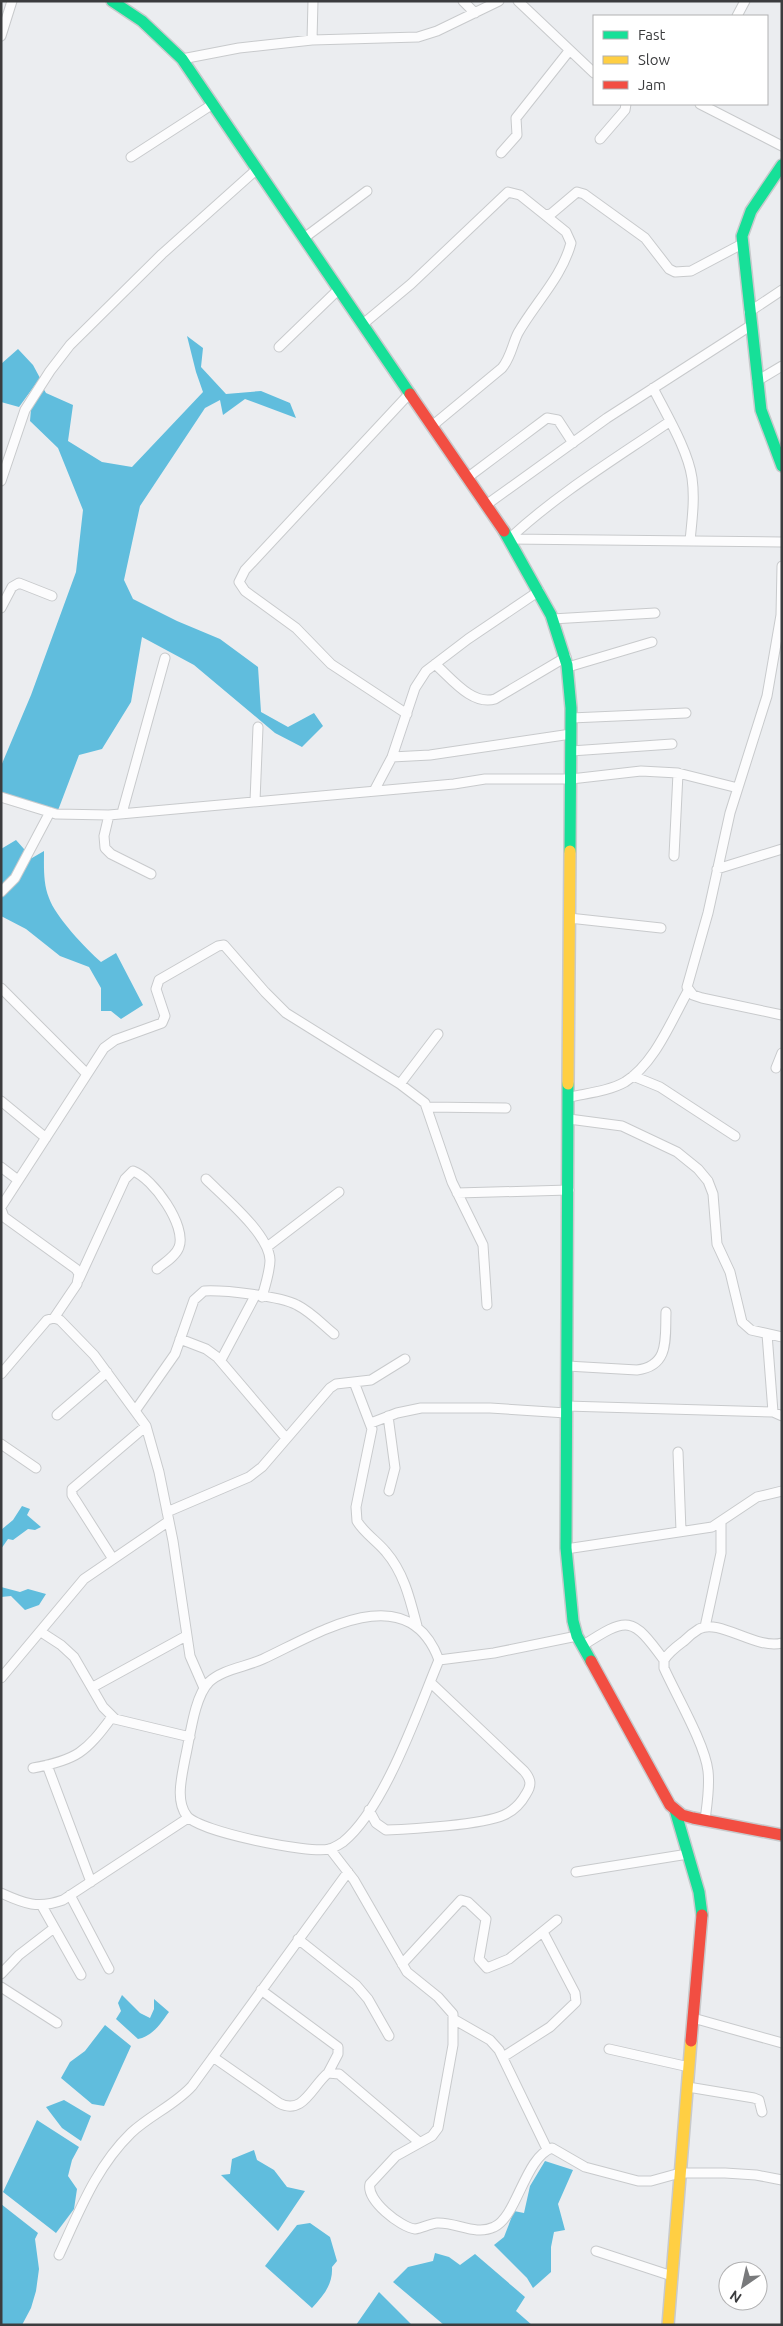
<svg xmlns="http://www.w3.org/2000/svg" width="783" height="2326" viewBox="0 0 783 2326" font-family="Ubuntu,sans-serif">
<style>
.water{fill:#60bddd}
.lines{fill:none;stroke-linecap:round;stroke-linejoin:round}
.street-casing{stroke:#c8cacc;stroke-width:11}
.fast-casing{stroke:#c8cacc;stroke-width:14}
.slow-casing{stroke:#c8cacc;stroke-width:14}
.jam-casing{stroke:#c8cacc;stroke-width:14}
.street{stroke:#fcfcfd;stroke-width:9}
.fast{stroke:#16e098;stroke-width:11}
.slow{stroke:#ffcf43;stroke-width:11}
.jam{stroke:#f24e42;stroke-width:11}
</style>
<rect width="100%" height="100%" fill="#ebedf0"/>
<!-- water -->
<path class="water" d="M187,336L203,348L201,367L226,394L261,391L290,403L296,418L245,399L223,415L220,400L205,408L140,506L124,580L133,599L177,621L220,639L258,667L261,712L288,727L314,713L323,726L302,747L275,733L194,665L142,637L131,702L102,749L79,755L57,813L1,796V766L31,695L76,572L83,510L58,448L30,421L31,409L43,388L46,393L73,405L68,441L102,462L132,467L203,392L196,372Z
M18,349L33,365L40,378L19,407L1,402V364Z
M16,840L32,858L44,851C44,867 43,883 49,898C55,916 86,949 101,962L116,953L143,1005L121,1019L111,1011H101V988L89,967L60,956L26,929L1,916V849Z
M22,1506L30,1509L27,1515L41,1527L35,1530L28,1529L13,1540L8,1539L1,1549V1530L13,1520Z
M1,1587L20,1592L28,1589L46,1594L39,1605L25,1610L11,1596L1,1597Z
M122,1995L140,2013L150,2018L154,2009V1999L169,2012C160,2024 153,2036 138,2039L116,2019L121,2011L118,2003Z
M105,2025L131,2046L104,2106L92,2104L61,2078L70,2062L85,2051Z
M64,2100L91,2116L81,2141L62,2128L46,2107Z
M37,2120L79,2147L72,2160L68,2176L77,2189L74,2209L56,2233L3,2192Z
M254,2150L257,2160L274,2170L287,2187L305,2191L278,2231L221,2175L230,2174L232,2159Z
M545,2161L573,2170L558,2204L565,2230L554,2232L551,2247V2272L533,2288L527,2278L494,2245L504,2237L514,2211L524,2213L530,2186Z
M1,2204L38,2233L35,2239L39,2269L36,2291L31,2308L22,2325H1Z
M310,2223L330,2237L337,2261L332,2267C333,2284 324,2295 312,2308L265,2266L297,2225Z
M435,2253L449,2257L460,2265L475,2254L525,2297L516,2311L532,2325H444L393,2282L408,2267L433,2261Z
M379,2292L412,2325H356Z"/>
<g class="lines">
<!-- street casing -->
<g class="street-casing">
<path id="street" d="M463,1L475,13
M518,1L594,73
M737,16L745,1
M1,36L12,1
M312,40L313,1
M182,59L239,48L312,40L418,37L437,31L499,1
M700,104L782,146
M600,139L625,110L626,104
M501,153L517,135L516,118L569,51
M131,157L213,104
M304,238L367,191
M749,312L782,290
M363,324L411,284L508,192L520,195L545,215L551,214L577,192L584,194L645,238L669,269L675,272L691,271L742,244
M279,347L339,289
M757,381L782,366
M653,388C666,414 688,450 692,478C695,499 692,520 690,541
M432,426L502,368C511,357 512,345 518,333C535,303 562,277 571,243L566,232L545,215
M467,478L547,418L558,420L573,443
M1,481L25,410L50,371L70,345L162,254L257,169
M486,505L607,418L750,326
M509,539L782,542
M509,539C557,494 615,459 669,422
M782,566L781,615L767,696L730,813L708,913L687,987L693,995L702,998L782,1015
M1,608L12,587L19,583L52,596
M552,619L655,613
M435,664C451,678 472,706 495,699L566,657
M568,667L652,642
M407,714L331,664L296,628L245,591L239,582L245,570L410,393
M571,718L686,713
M571,751L672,744
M392,757L430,755L571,734
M374,791L392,757L415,688L426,671L468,639L539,591
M1,797L56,814L109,815L454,784L485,779H571L641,771L678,773L738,788
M255,801L258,727
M122,813L165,658
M109,815L104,836L105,848L111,854L151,874
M674,856L678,773
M717,869L782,849
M1,892L15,878L50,812
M569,918L661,928
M1,988L86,1073
M776,1068L782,1053
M633,1076L660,1087L735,1136
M400,1084L438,1034
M570,1097C588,1093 609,1091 625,1082C655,1063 671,1021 688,991
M1,1101L46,1138
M427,1107L506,1108
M569,1119L622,1126L677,1152L698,1169L708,1181L713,1194L717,1244L730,1272L742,1322L751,1330L782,1337
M1,1167L18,1180
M206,1179C224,1197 269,1234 270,1260C270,1271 265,1286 262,1297
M457,1193L569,1190
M1,1207L104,1048L115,1040L162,1023L165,1016L156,989L159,980L218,946L224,945L265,992L286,1013L400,1084L425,1103L452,1182L483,1245L487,1305
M1,1209L4,1217L76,1269L79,1274L77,1284L54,1318
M267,1247L339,1192
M79,1279L125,1179L133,1171C153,1178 187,1226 179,1247C176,1256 164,1263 157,1269
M767,1334L773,1412
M180,1339L206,1349L217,1357L286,1438
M221,1360L255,1296
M567,1366L637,1370C670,1366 665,1338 666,1312
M1,1374L47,1320L54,1318L60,1320L94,1355L146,1426L159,1472L173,1541L190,1656L204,1688
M354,1382L372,1429L356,1507L357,1521C364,1533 377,1541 386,1552C404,1573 410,1599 417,1626
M566,1406L773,1412L782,1416
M135,1411L175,1354L194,1300L204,1291C225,1290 280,1296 297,1305C311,1312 322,1324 334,1334
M57,1415L107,1372
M388,1416L395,1468L389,1491
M371,1423L397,1413L421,1408H490L566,1413
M1,1444L36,1468
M678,1452L681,1531
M167,1512L249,1477L262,1467L330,1388L336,1384L371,1380L405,1359
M566,1549L712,1527L757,1497L782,1491
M113,1559L76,1501L72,1495V1489L146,1426
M705,1627L721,1553V1524
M41,1632L61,1645L74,1657L103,1707L115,1719L190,1737
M582,1646C628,1616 632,1616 664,1660
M439,1660C407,1575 317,1634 263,1659C246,1667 223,1669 209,1682C194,1697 190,1738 185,1759C182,1776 175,1801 187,1816C200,1832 309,1854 329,1849C334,1848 340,1844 343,1842C385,1808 418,1710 439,1660L494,1653L577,1636
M1,1678L84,1579L169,1521
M93,1687L186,1636
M47,1765L91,1882
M33,1768C77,1760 86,1752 112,1717
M369,1810L376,1823L386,1830C412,1829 482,1825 504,1815C513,1811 521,1803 526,1794C532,1785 531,1779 524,1771L430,1682
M705,1820C707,1804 710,1787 708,1771C705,1744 676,1695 664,1668V1660C669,1652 676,1647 684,1641C688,1637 694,1632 699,1629C719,1618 756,1650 782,1643
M330,1849L354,1880L407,1972L438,1997L453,2014V2045L438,2128L432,2136L396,2156L370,2184C366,2200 400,2227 415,2229C422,2228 429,2224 437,2223C457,2222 475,2236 494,2227C517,2217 525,2157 552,2148L585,2167L638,2181H651L680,2173H725L756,2175L782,2180
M576,1872L688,1854
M1,1893C25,1904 38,1909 63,1900L188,1818
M70,1895L109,1969
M42,1906L81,1975
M298,1939L356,1985L368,1999L389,2036
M402,1964L461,1900L468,1902L486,1919L479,1959L487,1968L509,1959L557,1920
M1,1974L19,1955L54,1928
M1,1987L57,2023
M261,1990L338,2047V2054L328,2073
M693,2018L782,2043
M455,2020L490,2040L499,2050L547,2149
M609,2049L689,2067
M213,2057L279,2103C303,2116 312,2086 328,2073L339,2074L419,2142
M503,2057L550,2027L576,2002L575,1993L543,1932
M688,2087L754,2098L759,2100L762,2112
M596,2251L672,2276
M59,2255C79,2212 96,2167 131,2133C150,2115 175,2105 192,2086L348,1872"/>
</g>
<!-- fast casing -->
<g class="fast-casing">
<path id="fast" d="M112,1L142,21L182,59L410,394
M782,165L751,211L742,236L761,410L782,466
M504,531L551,615L567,665L571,708L570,851
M568,1084L566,1548L573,1621L577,1636L591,1661
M675,1810L699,1892L702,1915"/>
</g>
<!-- slow casing -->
<g class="slow-casing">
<path id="slow" d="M568,1084L570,851
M668,2325L691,2041"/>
</g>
<!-- jam casing -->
<g class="jam-casing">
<path id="jam" d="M410,394L504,531
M591,1661L670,1805L682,1815L693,1818L782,1835
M691,2041L702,1915"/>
</g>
<!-- street -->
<use href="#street" class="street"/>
<!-- fast -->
<use href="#fast" class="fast"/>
<!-- slow -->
<use href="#slow" class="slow"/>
<!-- jam -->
<use href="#jam" class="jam"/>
</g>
<!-- border -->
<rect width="783" height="2326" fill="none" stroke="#3b3c3e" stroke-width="5"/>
<!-- legend -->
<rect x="593" y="15" width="175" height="90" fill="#ffffff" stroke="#b1b1b2"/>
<rect x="603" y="31" width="25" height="8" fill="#16e098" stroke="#b1b1b2"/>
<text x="638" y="40" font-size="15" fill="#3b3c3e">Fast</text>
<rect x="603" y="56" width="25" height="8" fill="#ffcf43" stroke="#b1b1b2"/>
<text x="638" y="65" font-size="15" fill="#3b3c3e">Slow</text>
<rect x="603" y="81" width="25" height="8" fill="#f24e42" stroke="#b1b1b2"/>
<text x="638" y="90" font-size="15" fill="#3b3c3e">Jam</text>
<!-- north arrow -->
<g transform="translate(743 2286) rotate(214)"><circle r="24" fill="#ffffff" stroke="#b1b1b2"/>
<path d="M0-4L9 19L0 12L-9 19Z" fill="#797a7c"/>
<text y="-8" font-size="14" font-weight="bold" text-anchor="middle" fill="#3b3c3e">N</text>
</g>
</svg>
